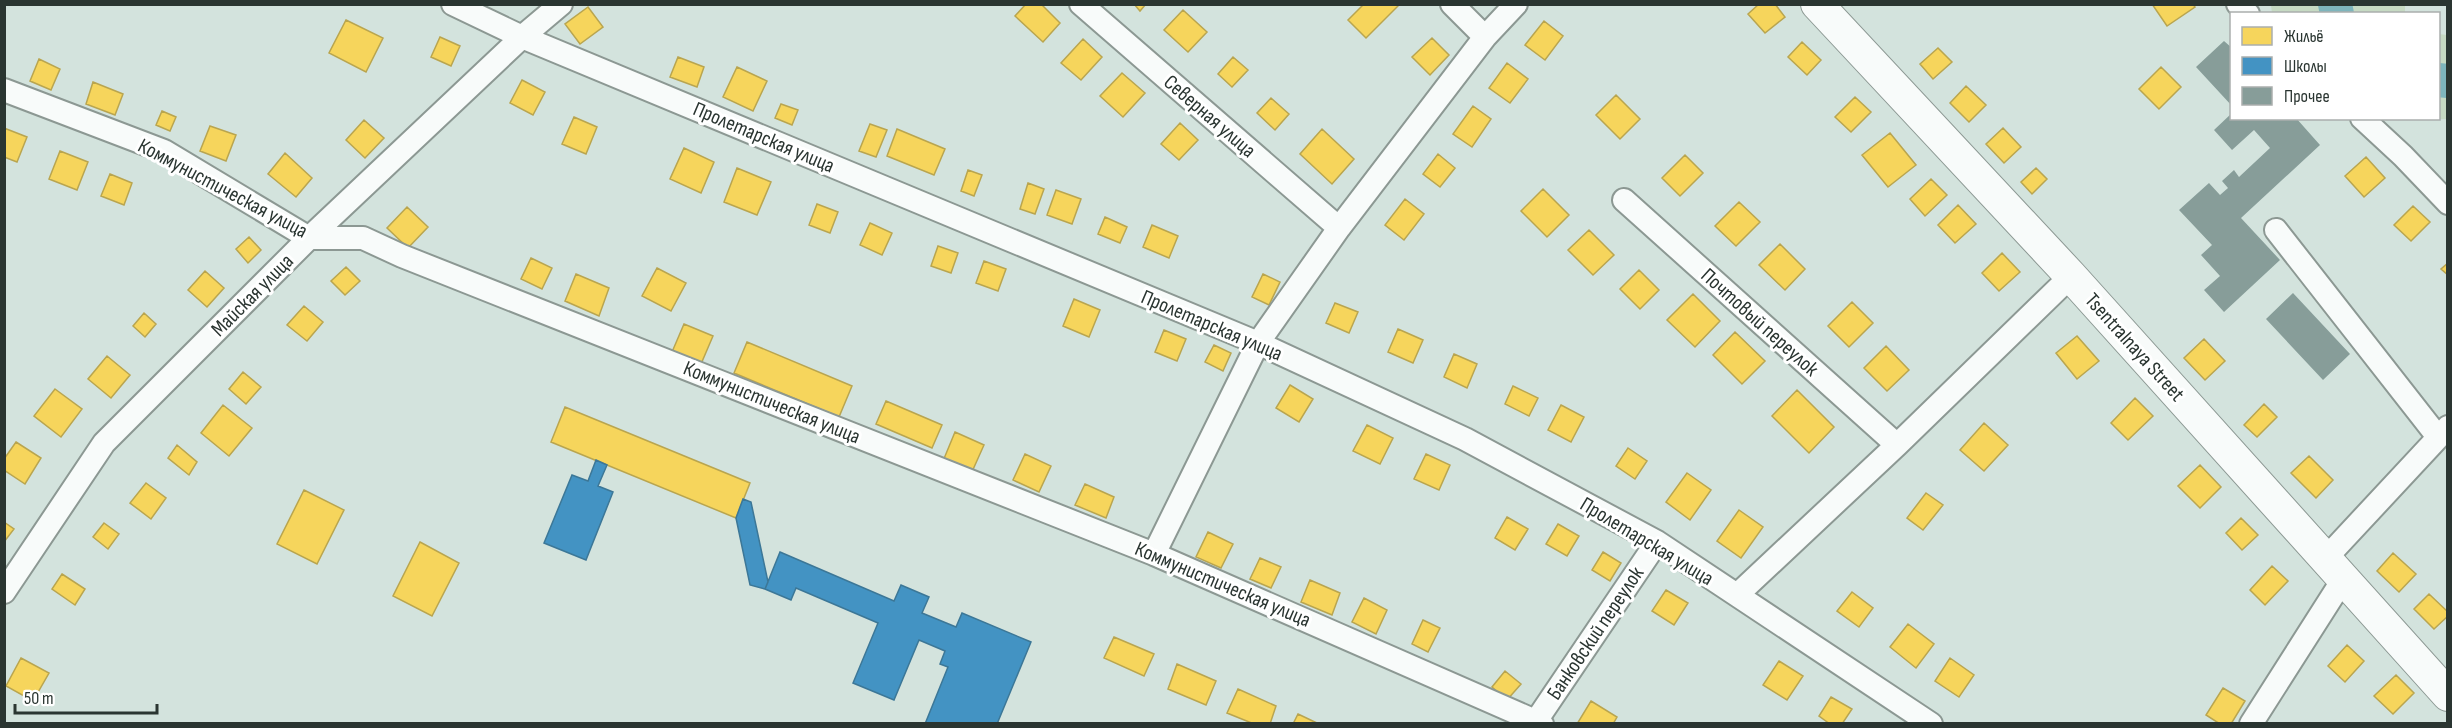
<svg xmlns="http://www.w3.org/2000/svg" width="2452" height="728" viewBox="0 0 2452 728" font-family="'Sofia Sans Condensed',sans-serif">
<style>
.green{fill:#c6dac3}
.homes{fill:#f6d55c;stroke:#b9a54f;stroke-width:1.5}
.schools{fill:#4393c3;stroke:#3c7797;stroke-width:1.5}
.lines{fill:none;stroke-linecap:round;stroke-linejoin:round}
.river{stroke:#7eb5bc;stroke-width:34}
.building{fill:#879d99}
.minor-casing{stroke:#8c9893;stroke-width:26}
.secondary-casing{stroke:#8c9893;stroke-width:34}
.minor{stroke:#f8fbfa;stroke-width:22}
.secondary{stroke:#f8fbfa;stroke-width:32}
.labels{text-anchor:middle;stroke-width:6;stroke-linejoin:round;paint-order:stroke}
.street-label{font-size:21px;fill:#2a3531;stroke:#fff}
</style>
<rect width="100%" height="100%" fill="#d3e3dd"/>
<!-- green -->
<path class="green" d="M2271,5H2405V13H2272Z
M2439,34L2447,35V119L2399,120L2397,119L2438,118Z"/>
<!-- homes -->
<path class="homes" d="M1026,4H1041L1060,23L1043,42L1015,16Z
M1134,4H1146L1140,11Z
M1364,4H1399V5L1366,38L1348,20Z
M1759,4H1775L1785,17L1765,33L1748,14Z
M2152,4H2193L2195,7L2167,26Z
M588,7L603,27L580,44L565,24Z
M1183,10L1207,32L1188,52L1164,30Z
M346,20L383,38L366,72L329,53Z
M1544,21L1563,36L1545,60L1525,45Z
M440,37L460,46L451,66L431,57Z
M1432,38L1449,55L1430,75L1412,57Z
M1083,39L1102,57L1081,80L1061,63Z
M1802,42L1821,60L1807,75L1788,57Z
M1938,48L1952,62L1933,79L1920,64Z
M678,57L704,67L697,87L670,77Z
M1233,57L1248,70L1232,87L1218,74Z
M39,59L60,69L51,90L30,81Z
M1507,63L1528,79L1510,103L1489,88Z
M737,67L767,81L753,111L723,97Z
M2161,67L2181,87L2159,109L2139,89Z
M1122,73L1145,93L1123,117L1100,96Z
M522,80L545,92L533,115L510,103Z
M93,82L123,94L115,115L86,104Z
M1966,86L1986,105L1969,122L1950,103Z
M1616,95L1640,119L1620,139L1596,115Z
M1855,97L1871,112L1851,132L1835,117Z
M1271,98L1289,114L1275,130L1257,113Z
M781,104L798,110L792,125L775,118Z
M1473,106L1491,119L1472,147L1453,134Z
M162,111L176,117L170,131L156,125Z
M574,117L597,127L586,154L562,144Z
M364,120L384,138L365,158L346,140Z
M1180,123L1198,140L1179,160L1161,144Z
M870,124L887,130L876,157L859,151Z
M210,126L236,135L226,161L200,151Z
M4,128L27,137L17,162L4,157Z
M2003,128L2021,147L2004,163L1986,144Z
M897,129L945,149L934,175L887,156Z
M1322,129L1354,159L1332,184L1300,154Z
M1890,133L1916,165L1888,187L1862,155Z
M684,148L714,162L701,193L670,179Z
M60,151L88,162L77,190L49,179Z
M285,153L312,178L296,197L268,174Z
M1438,154L1455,168L1440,187L1423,174Z
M1685,155L1703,173L1680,196L1662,178Z
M2366,157L2385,178L2364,197L2345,176Z
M737,168L771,182L757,215L724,202Z
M2036,168L2047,179L2032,194L2021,182Z
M968,170L982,175L974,196L961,191Z
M110,174L132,183L124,205L101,196Z
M1931,179L1947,195L1925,216L1910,199Z
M1028,183L1044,189L1035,214L1020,209Z
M1543,189L1569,215L1547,237L1521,211Z
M1056,190L1081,199L1072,224L1047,215Z
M1405,199L1424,214L1404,240L1385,225Z
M1739,202L1760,222L1736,246L1715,226Z
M817,204L838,212L830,233L809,225Z
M1958,205L1976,224L1955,243L1938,225Z
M2413,206L2430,222L2411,241L2394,225Z
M407,207L428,227L408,248L387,228Z
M1105,217L1127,227L1120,243L1098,234Z
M870,223L892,233L882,255L860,245Z
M1152,225L1178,236L1169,258L1143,247Z
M1589,230L1614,255L1593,275L1568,250Z
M249,237L261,250L248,263L236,249Z
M1780,244L1805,269L1785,290L1759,265Z
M938,246L958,253L951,273L931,266Z
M2002,253L2020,272L1999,291L1982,273Z
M531,258L552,268L542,289L521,279Z
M984,261L1006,269L998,291L976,283Z
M2448,263V275L2441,269Z
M346,267L360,281L345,295L331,281Z
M657,268L686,283L671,311L642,296Z
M1639,270L1659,290L1640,309L1620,289Z
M205,271L224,288L207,307L188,290Z
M576,274L609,288L599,316L565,301Z
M1263,274L1280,282L1269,305L1252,297Z
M1693,294L1720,321L1695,347L1667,320Z
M1074,299L1100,310L1089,337L1063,326Z
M1852,302L1873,323L1849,347L1828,326Z
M1335,303L1358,312L1349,333L1326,323Z
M304,306L323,322L307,341L287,325Z
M144,313L156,324L145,337L133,326Z
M684,324L713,336L701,364L672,352Z
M1398,329L1423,340L1413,363L1388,352Z
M1164,330L1186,339L1177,361L1155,352Z
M1735,332L1765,361L1742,384L1713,355Z
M2077,336L2099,361L2077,379L2056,353Z
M2204,339L2225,361L2205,380L2184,358Z
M747,342L852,386L839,417L734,373Z
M1214,345L1231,353L1223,371L1205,362Z
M1886,346L1909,370L1887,391L1864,368Z
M1454,354L1477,364L1467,388L1444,377Z
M107,356L130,375L111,398L88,379Z
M243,372L261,387L246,404L229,389Z
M1290,385L1313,399L1299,422L1276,408Z
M1513,386L1538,398L1529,416L1505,404Z
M55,389L82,409L61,437L34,416Z
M1797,390L1834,427L1809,453L1772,416Z
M2135,398L2153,416L2128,440L2111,423Z
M886,401L942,425L932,448L876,424Z
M2264,404L2277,417L2257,437L2244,425Z
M223,405L252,428L229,456L201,433Z
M1561,405L1584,417L1571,442L1548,430Z
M565,407L750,483L736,518L551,442Z
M1984,423L2008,445L1984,471L1960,450Z
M1367,425L1393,438L1380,464L1353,451Z
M955,432L984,445L971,474L943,461Z
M16,442L41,458L25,484L4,470V459Z
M177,445L197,462L189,475L168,458Z
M1628,448L1647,461L1635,479L1616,466Z
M1025,454L1051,466L1039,492L1013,480Z
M1426,454L1450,465L1439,490L1414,479Z
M2309,456L2333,480L2316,498L2291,473Z
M2200,465L2221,487L2200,508L2178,486Z
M1687,473L1711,490L1690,520L1666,502Z
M146,483L166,498L151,519L130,503Z
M1085,484L1114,497L1106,518L1075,505Z
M304,490L344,510L317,564L277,544Z
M1926,493L1943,505L1923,530L1907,518Z
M1739,510L1763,527L1741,558L1717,541Z
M1507,517L1528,529L1515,550L1495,538Z
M2241,518L2258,535L2242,550L2226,533Z
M4,522L14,529L4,542Z
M104,523L119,534L108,549L93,537Z
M1558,524L1579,536L1567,556L1546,544Z
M1208,532L1233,544L1221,568L1196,557Z
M420,542L459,563L432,616L393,596Z
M1603,552L1621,563L1610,581L1592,570Z
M2393,553L2416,574L2399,592L2377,571Z
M1260,558L1281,567L1271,588L1250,579Z
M2272,566L2288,581L2265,605L2250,590Z
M62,574L85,589L75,605L52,589Z
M1310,580L1340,593L1332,615L1301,602Z
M1666,590L1688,603L1674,625L1652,611Z
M1852,592L1873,608L1859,627L1837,611Z
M2429,594L2448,612V616L2434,629L2414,609Z
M1364,598L1387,610L1376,634L1352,622Z
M1423,620L1440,628L1428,652L1412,644Z
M1908,624L1934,644L1916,668L1890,647Z
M1114,637L1154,654L1144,676L1104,658Z
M2347,645L2364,661L2345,682L2328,666Z
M21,658L49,673L33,701L6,686Z
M1950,658L1974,675L1959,697L1935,681Z
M1779,661L1803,676L1787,700L1763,685Z
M1177,664L1216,681L1206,705L1168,689Z
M1505,671L1521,684L1507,700L1492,687Z
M2396,675L2414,693L2393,714L2374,696Z
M2223,688L2245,701L2231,724H2220L2206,715Z
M1238,689L1276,706L1270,724H1254L1227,713Z
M1831,697L1852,709L1842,724H1830L1819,716Z
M1591,701L1617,717L1613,724H1577Z
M1298,714L1319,724H1293Z"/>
<!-- schools -->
<path class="schools" d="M596,460L607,465L598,486L613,492L586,560L544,543L572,475L588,481Z
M743,499L751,502L768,582L765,589L750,585L736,518Z
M780,552L894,601L901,585L929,597L922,613L956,627L962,613L1031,642L997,724H925L948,667L940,664L945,651L919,640L894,700L853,683L878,623L796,588L791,600L765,589Z"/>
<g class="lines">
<!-- river -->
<path class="river" d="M2335,4L2337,14
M2438,80L2448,81"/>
</g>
<!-- building -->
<path class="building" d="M2224,41L2232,48V106L2196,67Z
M2232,113V118H2296L2320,145L2241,218L2280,260L2224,312L2204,290L2220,276L2201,255L2212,245L2179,210L2209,183L2220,195L2228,188L2222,181L2234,170L2239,177L2270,148L2254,130L2232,150L2214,130Z
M2293,293L2350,354L2323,380L2266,319Z"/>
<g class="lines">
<!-- minor casing -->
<g class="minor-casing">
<path id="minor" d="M453,4L522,37L1258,343L1465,439L1657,542L1931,724
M1081,4L1339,228
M1452,4L1485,37
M2238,4L2248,14
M4,90L164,151L309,238H363L402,256L1154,554L1542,724
M2362,118L2403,156L2448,203
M1624,200L1897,445
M2276,230L2438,437
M1154,554L1258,343L1339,228L1485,37L1516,4
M2326,558L2448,427
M4,592L104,443L309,238L522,37L561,4
M1737,595L1897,445L2071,276
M1534,724L1657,542
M2251,724L2344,578"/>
</g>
<!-- secondary casing -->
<g class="secondary-casing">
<path id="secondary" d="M1817,4L2071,276L2448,695"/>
</g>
<!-- minor -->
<use href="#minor" class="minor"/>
<!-- secondary -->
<use href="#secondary" class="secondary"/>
</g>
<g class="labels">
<!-- street labels -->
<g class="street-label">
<text transform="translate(1210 116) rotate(41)" y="7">Северная улица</text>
<text transform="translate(764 137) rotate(23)" y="7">Пролетарская улица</text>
<text transform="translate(223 188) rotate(28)" y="7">Коммунистическая улица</text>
<text transform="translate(252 295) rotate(-45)" y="7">Майская улица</text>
<text transform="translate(1760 322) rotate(42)" y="7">Почтовый переулок</text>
<text transform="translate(1212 325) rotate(23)" y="7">Пролетарская улица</text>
<text transform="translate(2135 347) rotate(48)" y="7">Tsentralnaya Street</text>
<text transform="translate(772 402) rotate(22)" y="7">Коммунистическая улица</text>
<text transform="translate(1647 541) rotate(31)" y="7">Пролетарская улица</text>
<text transform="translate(1223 584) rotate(23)" y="7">Коммунистическая улица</text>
<text transform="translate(1595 633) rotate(-56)" y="7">Банковский переулок</text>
</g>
</g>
<!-- border -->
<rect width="2452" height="728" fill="none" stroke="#2a3531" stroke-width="12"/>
<!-- legend -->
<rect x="2230" y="12" width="210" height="108" fill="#ffffff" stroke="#aaaead" stroke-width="1.5"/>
<rect x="2242" y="27" width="30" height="18" fill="#f6d55c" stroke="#aaaead" stroke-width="1.5"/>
<text x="2284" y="42" font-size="18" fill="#2a3531">Жильё</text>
<rect x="2242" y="57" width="30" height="18" fill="#4393c3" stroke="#aaaead" stroke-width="1.5"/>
<text x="2284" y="72" font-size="18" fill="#2a3531">Школы</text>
<rect x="2242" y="87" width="30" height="18" fill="#879d99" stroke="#aaaead" stroke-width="1.5"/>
<text x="2284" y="102" font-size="18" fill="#2a3531">Прочее</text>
<!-- scale -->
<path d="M15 704v9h142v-9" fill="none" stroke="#2a3531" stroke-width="3"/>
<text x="24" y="704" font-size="18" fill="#2a3531" stroke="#ffffff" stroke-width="4.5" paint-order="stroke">50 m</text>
</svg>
